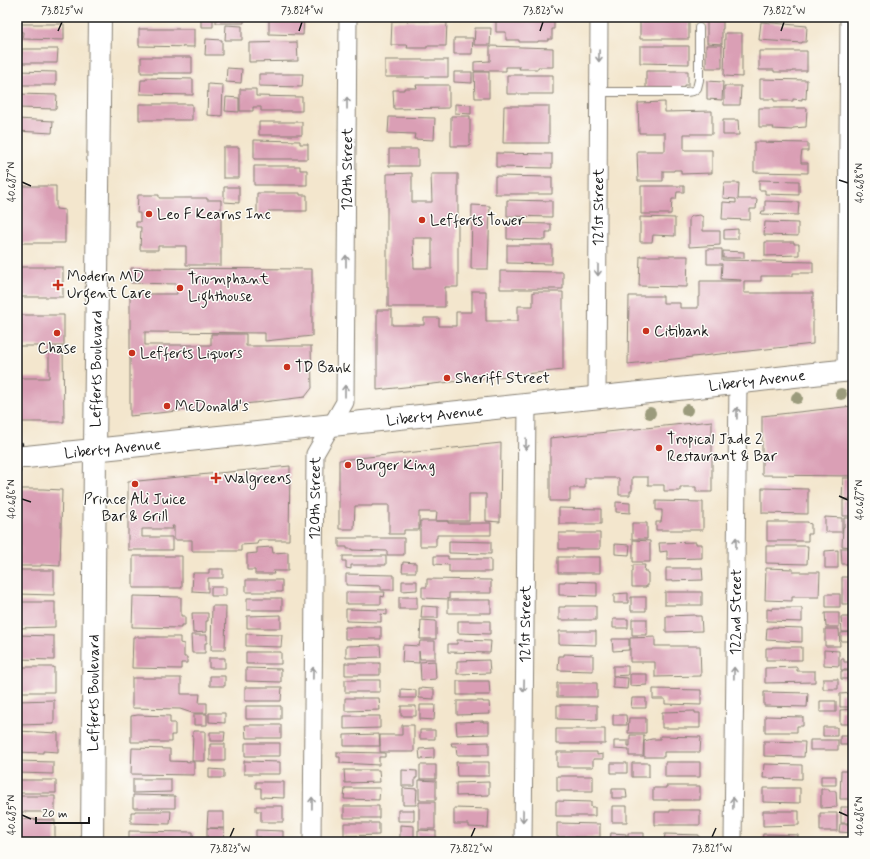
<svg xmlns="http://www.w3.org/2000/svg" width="870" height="859" viewBox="0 0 870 859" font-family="Mynerve,sans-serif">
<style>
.building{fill:#da9fb5;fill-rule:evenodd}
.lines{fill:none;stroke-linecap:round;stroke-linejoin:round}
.lane-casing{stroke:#888174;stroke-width:10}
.street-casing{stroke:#888174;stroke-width:19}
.secondary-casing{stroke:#888174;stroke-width:24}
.lane{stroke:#fff;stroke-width:8}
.street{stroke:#fff;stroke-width:17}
.secondary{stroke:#fff;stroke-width:22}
.rail-casing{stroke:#1c1c1c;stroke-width:4.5}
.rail{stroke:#fdfcf7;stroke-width:3;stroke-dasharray:9;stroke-linecap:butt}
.tree{fill:#9b9b7c}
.oneway{stroke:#999}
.ticks{fill:none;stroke:#1c1c1c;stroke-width:1.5}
.poi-dot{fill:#c8321e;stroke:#fdfcf7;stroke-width:1.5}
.labels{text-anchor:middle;stroke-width:3;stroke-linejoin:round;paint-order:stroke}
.street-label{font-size:15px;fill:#1c1c1c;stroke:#fdfcf7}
.poi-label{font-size:15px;fill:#1c1c1c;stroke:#fdfcf7;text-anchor:start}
.neatline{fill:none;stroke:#1c1c1c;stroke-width:1.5}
.ticks-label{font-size:10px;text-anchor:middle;fill:#1c1c1c}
</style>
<rect width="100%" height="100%" fill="#fdfcf7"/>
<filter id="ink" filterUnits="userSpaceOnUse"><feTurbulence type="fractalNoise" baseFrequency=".025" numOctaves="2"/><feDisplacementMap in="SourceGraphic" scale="8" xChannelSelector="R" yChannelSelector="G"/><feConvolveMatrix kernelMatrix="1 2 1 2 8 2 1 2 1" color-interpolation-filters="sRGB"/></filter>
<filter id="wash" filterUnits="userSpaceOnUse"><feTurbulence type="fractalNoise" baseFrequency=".012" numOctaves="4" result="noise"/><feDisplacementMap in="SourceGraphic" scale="16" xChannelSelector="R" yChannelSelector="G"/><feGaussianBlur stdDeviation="0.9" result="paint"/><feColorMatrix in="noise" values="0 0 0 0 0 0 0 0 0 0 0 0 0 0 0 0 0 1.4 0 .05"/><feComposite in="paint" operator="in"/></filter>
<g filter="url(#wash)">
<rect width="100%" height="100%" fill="#f3e6cd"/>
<g id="blocks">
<!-- building -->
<path class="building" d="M201,17H213V27H201Z
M216,17H244V23H216Z
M269,17H304L303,35L269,34Z
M632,17H647V20H632Z
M649,17H668V20H649Z
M669,17H683V21L668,20Z
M496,20H554V29H552V39H548V41H538V42H519V40H506V32H496Z
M392,21H447L446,46H427V48H407L408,45H391Z
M640,21H668V23V21L689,22V39H640Z
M707,21H723V29H722V44L707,43Z
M761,22L807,26L806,42H802V43L759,40Z
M17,24H64V40L22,39L23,32L17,31Z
M226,25L242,26V40H225Z
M475,28H491L490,45H474Z
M139,29H194V47L139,46Z
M725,33H742V77L724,76Z
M454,38H473L472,54H454Z
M206,39L222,40V55H205Z
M297,42L298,61L249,62V43Z
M706,45H722V68H706Z
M490,46L553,48V67H538V69H519L520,67H506V71H474V62L490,61Z
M640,46H689V64L640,63Z
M22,49H58L57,63H21Z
M759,51H807V71H792V72H774V70H759Z
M141,57H192V73H141Z
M385,60H448V77H385Z
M227,68L242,69L241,83L226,82Z
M17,71L56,72V85H17Z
M646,71H688V85H684V89H646Z
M454,72H472V83L454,82Z
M474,72H489V98H475Z
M259,74H303L302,87L259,86Z
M507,75H553V94H507Z
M146,78L193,79V95L140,94L141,80H146Z
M760,79L807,80L806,99L802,98V100L793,99V101H774V99H760Z
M707,81L723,82L722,100L707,99Z
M208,84L223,85L222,116L207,115Z
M416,85H449V108L394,109L393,90H404V88H417Z
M724,86H741L740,105H724Z
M240,89H256V96L302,97V111H261V107H253V111H240Z
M17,94L57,95L56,109L17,108Z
M226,97L239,98V112L225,111Z
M665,102V112L712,111V134H684V150H712V173L681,174V170H674V171H663V181H638L637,151H665V133H639L638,103Z
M139,104H192V120H139Z
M455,104L471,105V114L455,113Z
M504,106H549V143H503Z
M759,108H807L806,127L793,128L792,130L773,129L774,127H759Z
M451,116H470V146H451Z
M389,117L435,118L434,140L414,139L415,134L388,133Z
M17,119L53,121L52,133L17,131Z
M723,120H738L739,135H723Z
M259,122H302V135H259Z
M254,140L300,141V144H308V159H254Z
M754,142L808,143V151H802L801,157V163H808V173L754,172Z
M223,147H239V178H223Z
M389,149H418V166H389Z
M496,153L552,154V168L496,167Z
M254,166H300V170H307V185H254Z
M412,173V202H432L431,174H458V287H445V307H388V287H387V174ZM413,238H432V268H414Z
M495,176L552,177V194H495Z
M759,180L799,181V195L765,194V190H759Z
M724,183H739L738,199H757L756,209H750V220L722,219L723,202L736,203V199L723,198Z
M17,186H56V209L65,210V243H17Z
M641,186H684V192H677L676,199H672L671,214H641Z
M224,187H239V203L224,202Z
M257,193H300V195H307V211H269V215H257Z
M138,195H159V198H207V200H221V265H186V246H158V250H140L141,227H136V222H140V213H137Z
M507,200L552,201V217L507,216Z
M765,201L799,202L798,215L761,214L762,211H765Z
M472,205L490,206L488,269H471Z
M700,215L703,217V231H720V245L689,247V218L692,216Z
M640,217L675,218V236L653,235L652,242H640Z
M765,222L798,223V236L764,235Z
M507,223L551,224V232H546V240L507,239Z
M738,229V239H724V230Z
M765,242H794V244H799V255L765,256Z
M507,245H552V264L507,263Z
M707,249H722V260L813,262V273H793V276H761V281H744V293H813V344L628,364L629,296H663V303H680V308H698V297H700V281H741V280L721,279L722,264H707Z
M723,251L744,252V258H723Z
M640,256H688L687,287L639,286Z
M17,267H63V297H17Z
M131,268L312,269V336L265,341V333L145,332V345H211V334H246V346H311L312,388L305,397L263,402L130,416V294H177V284L131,283Z
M500,271L563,272V289H500Z
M472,291H486V321H518V306H533V292H563V370L377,390V310H392V325H424V318H439V326H456V312H472Z
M17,315H64V346H17Z
M49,348H63L64,422H17V378H49Z
M853,406V476L762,475V416Z
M712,421V492H696V487H680V491H664V485H648V477H632V491H630V495H619V478H585V488H570V501H550V438Z
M501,443L500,522L486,521V494H469V521H436L437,512H419V530H404V534H389V505H372V506H355L354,529H339V460Z
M290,466L289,540H258L257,544L241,545V551H192V540H174V526H172L173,529H142V537H172V550H128V482Z
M843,478H853V499H842Z
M762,488L808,489V514L762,513Z
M17,489H43L62,490L60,566L41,565V566H17Z
M843,500H853V516H843Z
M656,501L703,502V530H656V522H661L662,516V510H656Z
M616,502L630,503V513L616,512Z
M559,508L601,509V524H559Z
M825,517L842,518V532H825Z
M844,518H853V547L842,546L843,527H844Z
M420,521H448V523H491V535H437V538H436V546H420Z
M767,522H808V523L811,524V534H808V541H767Z
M632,523H647V539H632Z
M559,533H600V549H559Z
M339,538H404V555H387V551L352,550V549H347V547H339Z
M633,540L650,541V562H633Z
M449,541L491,542V554L449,553Z
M696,542V544H702V558L667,559V551L660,552L659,543Z
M615,544L630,545L629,555L615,554Z
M766,546H808L807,564L766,563Z
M272,547L273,553L288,552V571H273L274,574H255V570H247V554L257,553V548Z
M841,548H853V564H842Z
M838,550V568H825V551Z
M133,556H182V588H133Z
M343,556H386V565H351V569L346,568V561H343Z
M434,556H448V559H491V572H449V565L434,564Z
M558,557H600V573H558Z
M403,562L416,563V572H402Z
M633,565H645L644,571H647V573H648V586H646V587H632V571H633Z
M666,568H702L703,580L666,581Z
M766,568L793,569V572H820L819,597H792V601L765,600Z
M209,569H223V578H208V592L192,591L193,573H209Z
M17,570H54V595L17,594Z
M346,574L394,575V590H381V586L346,585Z
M842,577H853V604H842Z
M427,579L491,580V593H449V599L422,598V587H427Z
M246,580H282V592H246Z
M402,581H417V590L402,591Z
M565,581L597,582V596L559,595V582H565Z
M211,587H226V596H211Z
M346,592H385L384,597L381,596V604H346Z
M665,592H702V605H665Z
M628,593V603H614V594Z
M826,594H840V607H826Z
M133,596L181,597V616H185V625H181V628L132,627Z
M399,597H417V609H399Z
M631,597H646V611H631Z
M247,598H282V610H247Z
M448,600H491V613H448Z
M17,602H55V627L17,628Z
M212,606H226L225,650H211Z
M422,606L438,607V618H421Z
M565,606H596V620H559V607H565Z
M772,608H802V622L767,621V609L772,610Z
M346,609L387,610V615L381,614V622L346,621Z
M192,613H208V621H206V632L193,633Z
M825,613H839V627H826Z
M281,615V628H247V616Z
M695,615V616H701L702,631L666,632V616Z
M841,617H853V641H841V633L851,632H842Z
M613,619H628V628H613Z
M632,619H647V635H632Z
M421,620L436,621V639H420Z
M458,621H490V634L458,633Z
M345,627H381V639H345Z
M772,627L802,628V642L766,640L767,628H772Z
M825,629H839L840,646H825Z
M559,631H596V645L559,644Z
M246,634L282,635L281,647L246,646Z
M17,635L54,636V660L17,659Z
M191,635H207V643H205V653H192Z
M133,637H180V643L184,644V657H187V663H181V669L132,668Z
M655,637V646H700L701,676L655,677V662H630V638Z
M612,639H629V650L613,651Z
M457,640L491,641L490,653L448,652V644H457Z
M420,641H435V659H420L419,651V663L402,662L403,645L419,646Z
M380,645L381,657L346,658V646Z
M772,647H802V660H766V648H772Z
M824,650L839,651V666L824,665Z
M246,652H281V664H246Z
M564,654L593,655V671L558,670L559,656H564Z
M209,658H225V668H209Z
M841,659H844V662H853V670H841Z
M489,660L490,673L457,674V661Z
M435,661L436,679L421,680L420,662Z
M345,663H380V675H345Z
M613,666H628V675L613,676Z
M17,667H54V692H17Z
M797,667V671H815V682L765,683V668Z
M246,668L281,669V682L246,681Z
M841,671H853V679H841Z
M630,674H647V685L630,686Z
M210,676H225V686H210Z
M613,677L628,678L627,689L613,688Z
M132,678H181V694H200L199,703H207V713H192L180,709L132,708Z
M823,679H838V689H823Z
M345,680H380V692H345Z
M457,681H489L490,695H457Z
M557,683H597V697H557Z
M245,687H282L281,701H245Z
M419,688L434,689V699L419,698Z
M401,689L416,690V698H401Z
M653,689L701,690V705L665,704V699H653Z
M764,692L808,693L807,707L764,706Z
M853,693V707H840V694Z
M345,698H379L380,710L345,711Z
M632,698H646V708H631Z
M54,700V724L17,725V701Z
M457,701H483V702H489L490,714L457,715Z
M820,701H836V712H820Z
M420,705H435L434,720L420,719Z
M557,705H597V720L557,719Z
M246,706H281V719H246Z
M401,706H416V716H401Z
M853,709V724H840V710Z
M695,711V713H700V728H662V712Z
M209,713H225V723L209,722Z
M194,714H207V725H194Z
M138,715L170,716V723H175V735H171V742H131V716Z
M613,715H626L627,725H613Z
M344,716H380V728L344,729Z
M765,716L803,717V726H797V732H765Z
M629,718H646V733H628Z
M483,721V722H489V734L457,735L456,722Z
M245,725H281V738H246Z
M402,725H414V752H380V735H402Z
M823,727H837V736H823Z
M556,729H605V744H556Z
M420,730H435V739H420Z
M17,731L58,733V752L43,751V753L17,752Z
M193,731H205V761H192Z
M210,732H225L224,741H210Z
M379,734L380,746H344V735Z
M630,735H644L643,756H629V750L614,749V741H628V746H630Z
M660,736L701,737L700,752H664V757H644V741L652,739H660Z
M840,736H853V745H840Z
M810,740H838V750H810Z
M764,741L805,742L804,757L764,756Z
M489,742V755H457L456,746H452L451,743Z
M245,743H280V756H245Z
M210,744H225V761H210Z
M132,748L170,749V761L194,762V775L131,774Z
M434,748V758L420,759L419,749Z
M337,752L385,753V757H379V765L340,763V757H337Z
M557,752H597V755L603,754V759H593V767H557Z
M17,761L53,762V774L17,773Z
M244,761L280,762V774H244Z
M456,762H489V776H457Z
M665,762H700V777H665Z
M611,763H627V773H611Z
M632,763H649V777H632Z
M764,764L802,765V779L763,778Z
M420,765H436V779H420Z
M209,769L224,770V778H209Z
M344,770H379L380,782L345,783Z
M402,770L417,771V778H415V786H402Z
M841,771H852L853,799H840Z
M557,776H593V791H557Z
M821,776H836V785H821Z
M133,779H171V792L133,793Z
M17,780H56V793H17Z
M419,780L436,781V800H419Z
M256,782H284V798L261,797V788H256Z
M489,782V795L456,796V783Z
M666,786H700V800H653V788H666Z
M345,788H380L379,800L344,799Z
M403,788L417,789L416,805H403Z
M763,788H800V803L763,802Z
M612,789H626L627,798H612Z
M821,789H829V791H836L837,807L821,808Z
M133,795L175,796V808H133Z
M17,796H55V812H17Z
M556,801L591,802V807H595V816H556Z
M419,802H435V829H419Z
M256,806H283V822H261V811H256Z
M344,806H379V818H344Z
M612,806H627V822H612Z
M841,807H853V823H841Z
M454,808L489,809L488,828L469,827V824H454Z
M398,810H414V821H398Z
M670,810H700V825H655V812H670Z
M135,811H171L170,824L131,823V812H135Z
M763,811H799V825L763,826Z
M208,812H224V828H207Z
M820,813H837V831H820Z
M17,819L55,820V842H17Z
M344,823H379V835L344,836Z
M557,823L600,824V837H557Z
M840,824H853V833L839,832Z
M400,825L414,826V840L400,839Z
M207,828L224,829L223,842H207Z
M256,830L283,831V842H261V837H256Z
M418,830L436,831V842H418Z
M129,831L193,832V842H129Z
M611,833L626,834V842H610Z
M628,833H644V842H628Z
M665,834L699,835V842H664Z
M763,834L798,835V842H762Z
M448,840H490V842H448Z"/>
</g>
</g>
<g filter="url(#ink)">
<use href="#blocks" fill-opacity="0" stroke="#888174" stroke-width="1"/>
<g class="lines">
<!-- lane casing -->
<g class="lane-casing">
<path id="lane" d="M598,92H686L693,91L697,88L699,80V28"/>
</g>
<!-- street casing -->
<g class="street-casing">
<g id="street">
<path d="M846,371L849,17"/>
<path id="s1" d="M597,398L599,17"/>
<path id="s2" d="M312,842L315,454L345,402L348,17"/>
<path id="s3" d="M523,842L527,405"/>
<path id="s4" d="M733,842L738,383"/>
</g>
</g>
<!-- secondary casing -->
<g class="secondary-casing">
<g id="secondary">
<path id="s5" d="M17,457H26C256,435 486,410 716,385C762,380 807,374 853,370"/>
<path id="s6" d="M92,842L95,450L100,17"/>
</g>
</g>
<!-- lane -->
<use href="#lane" class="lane"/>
<!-- street -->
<use href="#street" class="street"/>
<!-- secondary -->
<use href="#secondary" class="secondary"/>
<!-- rail casing -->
<g class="rail-casing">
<path id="rail" d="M17,444H21
M17,471H19"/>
</g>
<!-- rail -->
<use href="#rail" class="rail"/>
</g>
<!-- trees -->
<g class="tree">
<circle cx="841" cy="394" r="6"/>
<circle cx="797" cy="398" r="6"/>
<circle cx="687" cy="410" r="6"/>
<circle cx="650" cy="413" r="6"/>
</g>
<!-- one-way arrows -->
<defs><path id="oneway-shaft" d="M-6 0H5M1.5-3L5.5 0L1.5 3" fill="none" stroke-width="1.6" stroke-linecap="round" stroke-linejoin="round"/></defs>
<g class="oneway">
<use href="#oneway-shaft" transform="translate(599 56) rotate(91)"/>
<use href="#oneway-shaft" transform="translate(347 103) rotate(-90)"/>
<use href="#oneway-shaft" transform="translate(346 261) rotate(-90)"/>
<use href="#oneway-shaft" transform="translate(598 270) rotate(90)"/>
<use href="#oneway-shaft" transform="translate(345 391) rotate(-90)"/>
<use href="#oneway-shaft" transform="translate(737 413) rotate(-89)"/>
<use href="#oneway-shaft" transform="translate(526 444) rotate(91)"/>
<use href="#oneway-shaft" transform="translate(736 543) rotate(-89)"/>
<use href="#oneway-shaft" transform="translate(313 673) rotate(-89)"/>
<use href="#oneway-shaft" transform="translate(734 673) rotate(-89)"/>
<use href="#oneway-shaft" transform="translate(524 686) rotate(91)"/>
<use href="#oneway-shaft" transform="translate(312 803) rotate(-89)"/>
<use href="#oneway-shaft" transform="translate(733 803) rotate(-89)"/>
<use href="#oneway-shaft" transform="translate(523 816) rotate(91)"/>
</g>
</g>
<!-- ticks -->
<path class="ticks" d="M58,31L62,22M299,31L302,22M540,31L543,22M781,31L784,22M839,180L848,183M22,182L31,186M839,496L848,500M22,499L31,502M839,812L848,816M22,815L31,819M230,837L234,828M471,837L475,828M712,837L716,828"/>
<!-- markers -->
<g class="poi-dot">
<circle cx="149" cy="214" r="4"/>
<circle cx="422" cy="220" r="4"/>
<path d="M56 279h4v4h4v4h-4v4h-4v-4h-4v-4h4z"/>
<circle cx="180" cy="288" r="4"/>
<circle cx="646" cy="331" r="4"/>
<circle cx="57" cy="333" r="4"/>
<circle cx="132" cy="353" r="4"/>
<circle cx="287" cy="367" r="4"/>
<circle cx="447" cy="378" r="4"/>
<circle cx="167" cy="406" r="4"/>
<circle cx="659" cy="448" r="4"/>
<circle cx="348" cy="465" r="4"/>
<path d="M214 472h4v4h4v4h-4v4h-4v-4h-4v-4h4z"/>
<circle cx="135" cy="484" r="4"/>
</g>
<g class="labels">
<!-- street labels -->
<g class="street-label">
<text dy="5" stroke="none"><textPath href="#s2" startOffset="681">120th Street</textPath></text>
<text dy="5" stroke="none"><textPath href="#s1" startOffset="191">121st Street</textPath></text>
<text dy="5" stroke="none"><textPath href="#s6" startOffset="473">Lefferts Boulevard</textPath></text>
<text dy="5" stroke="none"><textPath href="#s5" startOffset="744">Liberty Avenue</textPath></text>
<text dy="5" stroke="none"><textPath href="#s5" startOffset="420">Liberty Avenue</textPath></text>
<text dy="5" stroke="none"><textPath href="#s5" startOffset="96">Liberty Avenue</textPath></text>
<text dy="5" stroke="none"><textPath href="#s2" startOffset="344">120th Street</textPath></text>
<text dy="5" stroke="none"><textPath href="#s4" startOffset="230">122nd Street</textPath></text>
<text dy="5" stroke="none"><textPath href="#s3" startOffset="218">121st Street</textPath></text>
<text dy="5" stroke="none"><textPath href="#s6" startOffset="149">Lefferts Boulevard</textPath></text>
</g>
<!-- poi labels -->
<g class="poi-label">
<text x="157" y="219">Leo F Kearns Inc</text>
<text x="430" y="225">Lefferts Tower</text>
<text x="67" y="281">Modern MD<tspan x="67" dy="17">Urgent Care</tspan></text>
<text x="188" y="284">Triumphant<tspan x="188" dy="17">Lighthouse</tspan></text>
<text x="654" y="336">Citibank</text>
<text x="57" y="353" text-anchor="middle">Chase</text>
<text x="140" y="358">Lefferts Liquors</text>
<text x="295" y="372">TD Bank</text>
<text x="455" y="383">Sheriff Street</text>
<text x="175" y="411">McDonald's</text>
<text x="667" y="444">Tropical Jade 2<tspan x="667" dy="17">Restaurant &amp; Bar</tspan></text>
<text x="356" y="470">Burger King</text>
<text x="224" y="483">Walgreens</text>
<text x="135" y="504" text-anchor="middle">Prince Ali Juice<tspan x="135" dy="17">Bar &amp; Grill</tspan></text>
</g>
</g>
<!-- margin -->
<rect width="870" height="859" fill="none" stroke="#fdfcf7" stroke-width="44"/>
<!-- scale -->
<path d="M36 817v6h53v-6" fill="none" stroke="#1c1c1c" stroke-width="2"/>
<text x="42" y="817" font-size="12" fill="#1c1c1c" stroke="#fdfcf7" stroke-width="3" paint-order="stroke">20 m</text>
<rect x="22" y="22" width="826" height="815" class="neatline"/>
<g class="ticks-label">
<text x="62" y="14">73.825°W</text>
<text x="302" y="14">73.824°W</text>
<text x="543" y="14">73.823°W</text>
<text x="784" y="14">73.822°W</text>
<text transform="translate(11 182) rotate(-90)" y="4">40.687°N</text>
<text transform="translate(859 183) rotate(-90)" y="4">40.688°N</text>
<text transform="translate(11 499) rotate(-90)" y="4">40.686°N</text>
<text transform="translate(859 500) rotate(-90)" y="4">40.687°N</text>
<text transform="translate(11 815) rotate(-90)" y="4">40.685°N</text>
<text transform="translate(859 816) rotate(-90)" y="4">40.686°N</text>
<text x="230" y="852">73.823°W</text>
<text x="471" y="852">73.822°W</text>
<text x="712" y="852">73.821°W</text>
</g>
</svg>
